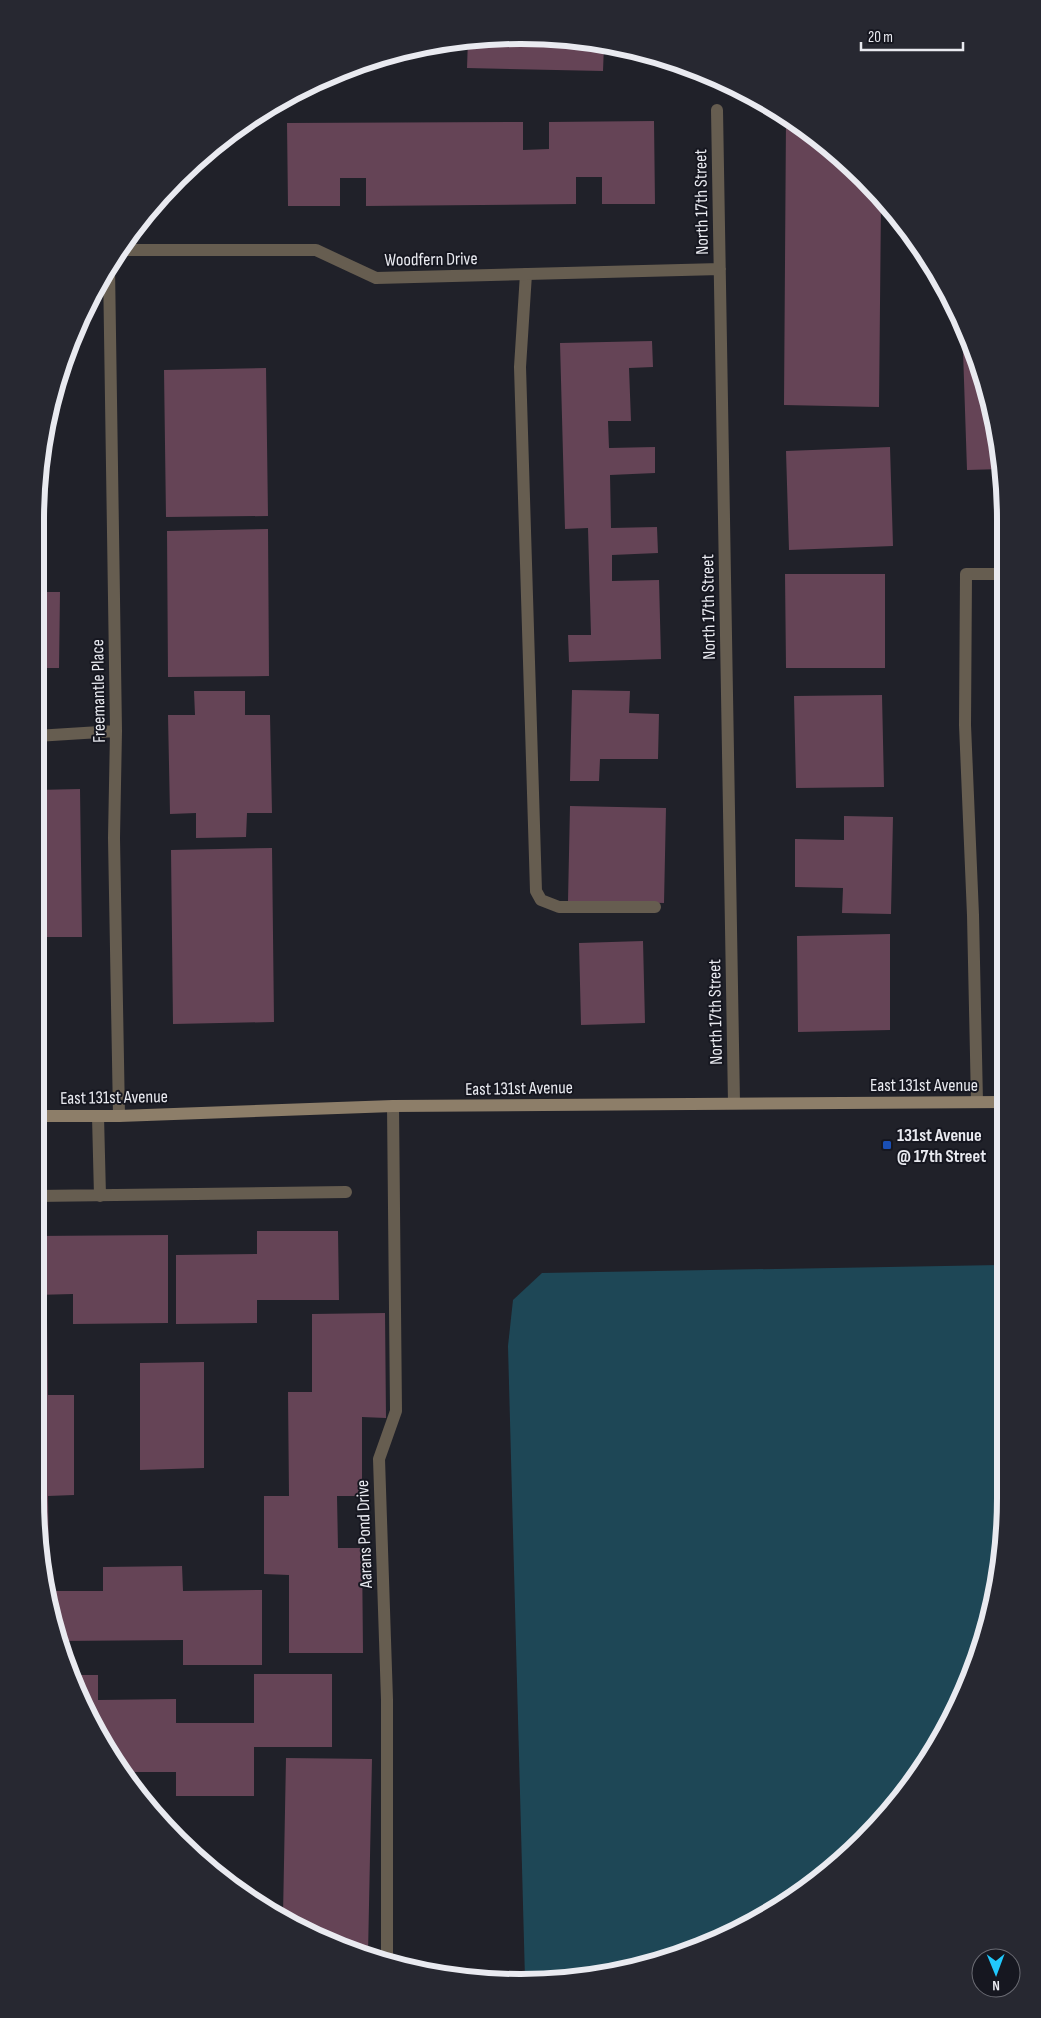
<svg xmlns="http://www.w3.org/2000/svg" width="1041" height="2018" viewBox="0 0 1041 2018" font-family="'Sofia Sans Condensed',sans-serif">
<style>
.water{fill:#1e4756}
.building{fill:#654456}
.lines{fill:none;stroke-linecap:round;stroke-linejoin:round}
.lane{stroke:#665d50;stroke-width:12}
.street{stroke:#665d50;stroke-width:12}
.secondary{stroke:#8d7e69;stroke-width:12}
.transit-dot{fill:#1a4fb4;stroke:#161720;stroke-width:2}
.labels{text-anchor:middle;stroke-width:4;stroke-linejoin:round;paint-order:stroke}
.street-label{font-size:18px;fill:#e9eaf0;stroke:#161720}
.poi-label{font-size:18px;font-weight:bold;fill:#e9eaf0;stroke:#161720;text-anchor:start}
.rim{fill:none;stroke:#e9eaf0;stroke-width:6}
</style>
<rect width="100%" height="100%" fill="#202129"/>
<!-- water -->
<path class="water" d="M1000,1265L1004,1266L1005,1529L990,1623L956,1712L864,1841L790,1901L707,1946L553,1982L525,1979L508,1346L513,1300L542,1273Z"/>
<!-- building -->
<path class="building" d="M553,36L604,45L603,71L467,68L468,39Z
M786,119L841,156L881,201L879,407L784,405Z
M654,121L655,204H602V177H576V204L366,206V178H340V206H288L287,123L523,122V150L549,149V122Z
M962,321L969,335L1002,457V469L967,470Z
M652,341L653,367L629,368L631,421H608L609,448L655,447V473L610,475L611,528L657,527L658,553L612,555V581L659,580L661,659L569,662L568,635H591L588,528L565,529L560,343Z
M266,368L268,516L166,517L164,370Z
M890,447L893,546L789,550L786,451Z
M268,529L269,676L168,677L167,531Z
M785,574H885V668H786Z
M36,592H60L59,668H36Z
M572,690L630,691L629,713L659,714L658,759H600L599,781H570Z
M194,691H245V715H270L272,813H247L246,837L196,838V813L170,814L168,715H195Z
M882,695L884,787L796,788L794,696Z
M80,789L82,937H36V790Z
M570,806L666,808L664,903L568,901Z
M844,816L893,817L891,914L842,913L843,888L795,887V839L844,840Z
M272,848L274,1022L173,1024L171,850Z
M890,934V1030L798,1032L797,936Z
M643,941L645,1023L581,1025L579,943Z
M257,1231H338L339,1300H257V1323L176,1324V1255L257,1254Z
M168,1235V1323L73,1324V1294L35,1295V1236Z
M385,1313L386,1418L362,1417V1496H337L338,1548H362L363,1653H289V1575L264,1574V1496H289L288,1392H312V1314Z
M35,1319H47L48,1395H74V1495L48,1496L49,1571H42L35,1498Z
M204,1362V1468L140,1470V1363Z
M182,1566L183,1591L262,1590V1665H183V1640L57,1641L44,1591H103V1567Z
M254,1674H332V1747H254V1796H176V1772H124L72,1675H98V1700L176,1699V1723H254Z
M286,1758L372,1759L368,1954L283,1916Z"/>
<g class="lines">
<!-- lane -->
<path class="lane" d="M526,274L520,367L536,891L541,900L559,907H655
M977,1102L973,915L965,725L966,574H1002
M98,1116L100,1196
M35,1196L346,1192"/>
<!-- street -->
<path class="street" d="M717,110L734,1103
M119,250H316L376,278L720,269
M109,267L116,731L114,838L119,1116
M36,736L116,731
M387,1963V1700L379,1459L396,1411L393,1106"/>
<!-- secondary -->
<path class="secondary" d="M35,1116H119L393,1106L1004,1102"/>
</g>
<!-- markers -->
<rect class="transit-dot" x="882" y="1140" width="10" height="10" rx="2.5"/>
<g class="labels">
<!-- street labels -->
<g class="street-label">
<text transform="translate(701 202) rotate(-91)" y="6">North 17th Street</text>
<text transform="translate(431 259) rotate(-1)" y="6">Woodfern Drive</text>
<text transform="translate(708 607) rotate(-91)" y="6">North 17th Street</text>
<text transform="translate(98 691) rotate(-91)" y="6">Freemantle Place</text>
<text transform="translate(715 1012) rotate(-91)" y="6">North 17th Street</text>
<text x="924" y="1091">East 131st Avenue</text>
<text transform="translate(519 1088) rotate(-1)" y="6">East 131st Avenue</text>
<text transform="translate(114 1097) rotate(-1)" y="6">East 131st Avenue</text>
<text transform="translate(364 1534) rotate(-92)" y="6">Aarans Pond Drive</text>
</g>
<!-- poi labels -->
<g class="poi-label">
<text x="897" y="1141">131st Avenue<tspan x="897" dy="21">@ 17th Street</tspan></text>
</g>
</g>
<!-- crop -->
<path d="M0 0H1041V2018H0ZM520 44H521A476 476 0 0 1 997 520V1498A476 476 0 0 1 521 1974H520A476 476 0 0 1 44 1498V520A476 476 0 0 1 520 44Z" fill="#272831" fill-rule="evenodd"/>
<path class="rim" d="M520 44H521A476 476 0 0 1 997 520V1498A476 476 0 0 1 521 1974H520A476 476 0 0 1 44 1498V520A476 476 0 0 1 520 44Z"/>
<!-- north arrow -->
<g transform="translate(996 1973) rotate(179)"><circle r="24" fill="#161720" stroke="#6a6b73"/>
<path d="M0-4L9 19L0 12L-9 19Z" fill="#21c9fd"/>
<text y="-8" font-size="14" font-weight="bold" text-anchor="middle" fill="#e9eaf0">N</text>
</g>
<!-- scale -->
<path d="M861 42v8h102v-8" fill="none" stroke="#e9eaf0" stroke-width="2.5"/>
<text x="868" y="42" font-size="15" fill="#e9eaf0" stroke="#161720" stroke-width="4" paint-order="stroke">20 m</text>
</svg>
